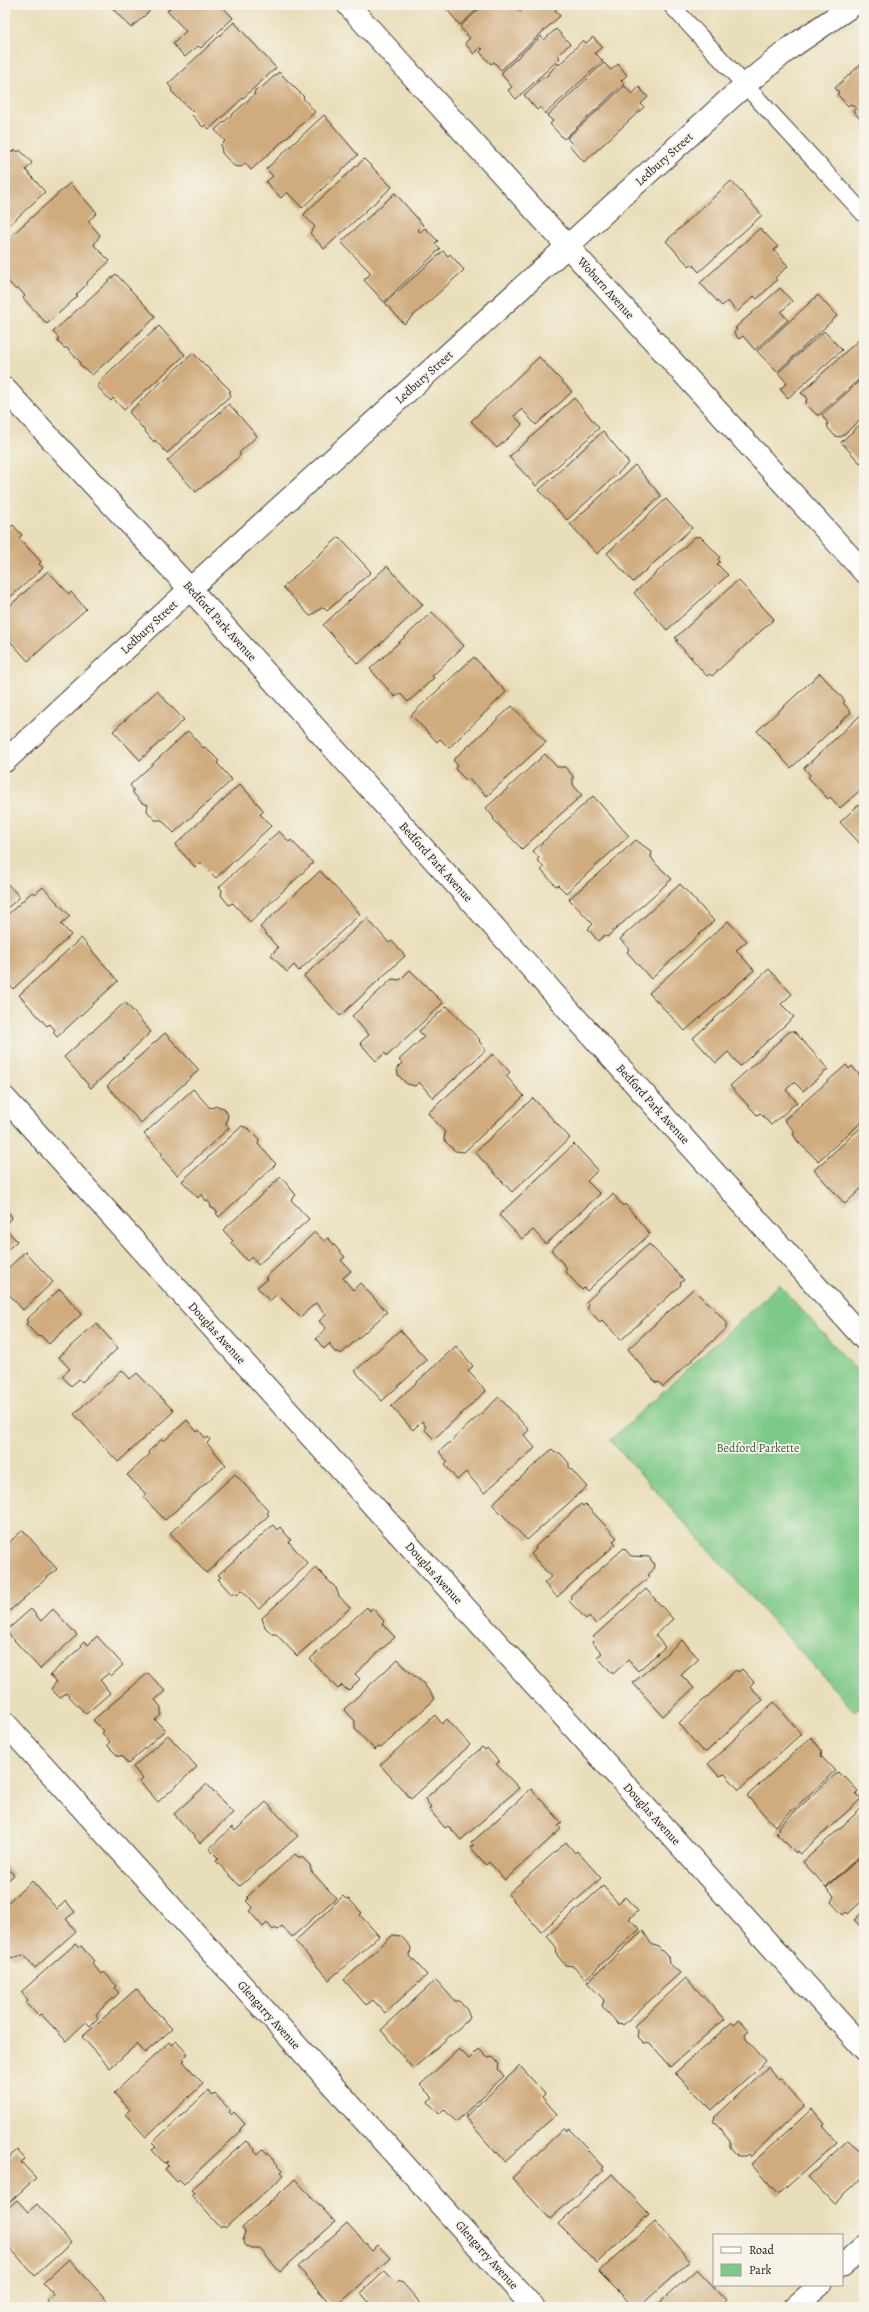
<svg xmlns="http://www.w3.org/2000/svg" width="869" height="2312" viewBox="0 0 869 2312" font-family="Alegreya,serif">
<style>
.green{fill:#7dc988;stroke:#4c7252}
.building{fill:#cfab7d}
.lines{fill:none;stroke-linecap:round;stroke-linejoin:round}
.lane-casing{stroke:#3b3934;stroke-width:18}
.street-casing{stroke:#3b3934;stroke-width:24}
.lane{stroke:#fff;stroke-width:16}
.street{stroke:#fff;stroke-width:22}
.labels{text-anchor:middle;stroke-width:3.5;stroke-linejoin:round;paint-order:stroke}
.street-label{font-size:12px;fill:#1c1c1c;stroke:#f7f3e8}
.park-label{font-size:12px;fill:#3e5942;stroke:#f7f3e8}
</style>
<rect width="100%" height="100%" fill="#f7f3e8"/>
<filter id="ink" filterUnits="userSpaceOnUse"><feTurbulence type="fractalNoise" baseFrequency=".025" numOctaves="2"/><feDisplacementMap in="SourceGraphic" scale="8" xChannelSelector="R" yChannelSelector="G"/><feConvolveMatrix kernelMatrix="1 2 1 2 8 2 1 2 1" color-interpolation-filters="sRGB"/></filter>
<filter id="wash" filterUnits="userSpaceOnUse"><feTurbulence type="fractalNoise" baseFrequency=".012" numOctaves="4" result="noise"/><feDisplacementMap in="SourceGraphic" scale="16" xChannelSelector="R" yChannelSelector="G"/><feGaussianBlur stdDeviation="0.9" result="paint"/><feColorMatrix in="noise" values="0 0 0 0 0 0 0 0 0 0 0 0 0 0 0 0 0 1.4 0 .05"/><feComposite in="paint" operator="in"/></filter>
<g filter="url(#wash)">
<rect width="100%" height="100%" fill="#e9deba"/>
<!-- green -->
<path class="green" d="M779,1285L864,1378V1702L854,1711L610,1440Z"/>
<g id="blocks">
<!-- building -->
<path class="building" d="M103,5H156L131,28L111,7Z
M173,5H221L233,18L201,48L198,46L185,57L173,44L186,31L167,11Z
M443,5H482L460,25Z
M484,5H514L520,12L528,5H556L558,7L555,10L560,16L501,70L494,62L491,64L480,52L483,49L480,48L474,54L465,43L470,38L460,27Z
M234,22L276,68L209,129L205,125L203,127L191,114L193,112L171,91L172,89L168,84Z
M556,29L570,44L558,55L560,58L516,99L508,90L512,87L502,75V72L541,36L544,40Z
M593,37L602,47L595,53L603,61L545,114L540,107L537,110L524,95L543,77L545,78L558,63L559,65L583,40L586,43Z
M863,62L864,63V123L853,111L856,108L850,104L848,106L837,94L839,92L835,88Z
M604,63L611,70L618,64L627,75L621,81L624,84L564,139L550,124L553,121L547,116Z
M279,72L304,97L303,98L315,112L251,170L245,163L241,167L234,166L222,153L221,145L225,141L215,130L254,95L255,90L261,88Z
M625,86L632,94L639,87L648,97L641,104L644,107L584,162L570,146L572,144L567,138Z
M324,115L358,155L302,208L287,192L281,198L266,182L273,176L266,169Z
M16,150L18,152L20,150L32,163L26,170L45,192L5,229V155Z
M364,159L392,187L324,249L310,233L315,227L304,215L305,213Z
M731,181L762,215L699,272L692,264L689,266L666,241Z
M70,183L97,213L88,221L100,235L94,245L110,261L86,283L87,284L76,295L78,296L47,324L23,298L25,296L18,288L16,290L5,278V241Z
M395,193L423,225L418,230L420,232L425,228L438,241L435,243L440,249L384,302L364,280L371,273L341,242Z
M760,228L778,247L774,250L788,266L775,278L777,280L757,299L754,296L737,312L728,301L722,306L700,283Z
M443,251L448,256L450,254L464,270L404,324L385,303Z
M116,274L156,317L92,375L80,365V362L67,348H64L58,342V337L53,332Z
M780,288L792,301L781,312L788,320L755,350L743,336L739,339L734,333L737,329L735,328Z
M818,295L837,316L777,372L757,351Z
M159,326L185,355L124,410L113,398L111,401L97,386L100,384L98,382Z
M824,331L842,350L788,398L780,389L787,383L778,373Z
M864,335V375L819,415H817L806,404L807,397L801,393Z
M193,353L231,391L229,392L231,395L167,453L155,440L154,442L129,412Z
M539,357L572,392L536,425L522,409L514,416L522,424L521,426L497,448L471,421Z
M864,377V417L841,437L835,436L828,428L827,422L822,415Z
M574,398L599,428L536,486L509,457Z
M229,404L257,436L239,453L241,455L196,492L167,461Z
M864,421V459L860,463L841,442Z
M603,431L629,463L567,520L539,490Z
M635,465L661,496L597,554L570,524Z
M666,499L692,528L633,582L607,553Z
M13,525L22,535L19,538L41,562L39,564L43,568L5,602V532Z
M696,536L698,538L700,536L720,557L718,559L720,562L717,564L728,575L667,630L634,593Z
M339,537L371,572L327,611L323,607L310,616L283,587Z
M387,566L423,605L358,664L323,625Z
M48,571L69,594L71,592L86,609L28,661L12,643L5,640V610Z
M738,580L774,619L712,676L710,674L707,676L691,658L692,656L690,657L676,641L678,640L675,638Z
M432,612L464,646L432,676L434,678L408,702L400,693L395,697L370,669Z
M474,657L506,692L449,748L440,739L437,742L411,715Z
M820,673L845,701L843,703L851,712L791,768L757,731Z
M157,691L184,720L140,760L113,731Z
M512,706L546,742L487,796L475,784L474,785L470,780L465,779L455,769L457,765L453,760Z
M864,712V787L840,808L830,797L828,799L808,777L810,775L804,768Z
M188,731L203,748L205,747L219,761L217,763L232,780L174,833L162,820H155L147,811L148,805L142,803L133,793V789L130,785Z
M545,754L557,767H565L573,776V785L582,795L522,849L493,819L494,818L486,808Z
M240,784L264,811L260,814L271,826L216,878L200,862L195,867L175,845Z
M593,796L629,836L566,893L558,885L556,886L541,870L544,868L537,860L539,858L533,851Z
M864,800V848L840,822Z
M279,831L289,842L291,840L313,863L250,922L233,903L229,905L221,895L222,890L219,887Z
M636,840L652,852L651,857L656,864L672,879L607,937L605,935L598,941L588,929L593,924L569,899Z
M320,871L360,914L299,971L294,965L287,972L271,955L278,948L260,927Z
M5,881L20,897L5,910Z
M680,884L714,921L651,979L627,952L629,949L620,939Z
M43,887L70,916L61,924L71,935L13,989L5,978V917L32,892L35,894Z
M367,918L389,943L392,941L405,956L340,1016L304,976Z
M728,921L747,941L736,950L754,970L685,1031L649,993Z
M81,938L118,981L57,1037L53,1032L55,1030L50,1024L47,1026L19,995Z
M769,969L792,994L781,1004L794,1017L740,1066L728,1052L716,1063L693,1038Z
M410,970L443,1003L387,1056L385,1053L376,1061L360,1043L369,1035L352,1016L392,979L400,980Z
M125,1002L151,1032L91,1088L64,1057Z
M447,1006L480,1040L479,1041L486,1050L433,1098L419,1082L415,1086L407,1084L398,1075L397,1068L402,1063L399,1060L424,1037L419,1031Z
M790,1031H794L828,1069L803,1091L794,1082L786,1090L797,1102L771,1125L760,1113L757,1115L730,1086Z
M165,1033L199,1070L141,1123L107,1086Z
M493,1054L510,1072L506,1076L524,1096L464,1152L455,1151L444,1140L445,1132L428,1113Z
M846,1065L849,1069L852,1066L864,1080L862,1083L864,1085V1120L818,1161L798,1142L793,1134L795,1132L784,1120Z
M193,1089L210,1108L217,1106L224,1108L228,1115L226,1125L229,1128L177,1175L160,1156L163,1154L144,1134Z
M533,1098L570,1138L512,1192L475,1152Z
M864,1125V1186L845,1204L814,1170Z
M242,1126L249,1129L259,1139L258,1144L276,1164L219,1217L216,1213L218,1212L210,1206L211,1205L207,1200L206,1201L202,1194L198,1198L182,1181Z
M574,1144L598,1170L587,1181L600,1194L546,1244L533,1230L522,1239L499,1215Z
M281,1177L296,1195L291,1200L309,1219L258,1265L252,1257L247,1261L231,1243L233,1241L223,1230Z
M613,1194L623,1206L625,1204L650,1234L587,1291L584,1288L582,1290L565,1271L567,1268L551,1250Z
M5,1209L12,1217L5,1225Z
M5,1228L17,1241L5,1252Z
M315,1232L324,1241L328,1238L345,1257L341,1260L351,1271L343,1278L353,1290L360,1283L387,1312L341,1354L339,1352H335L330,1346V1343L324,1349L316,1339L326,1328L319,1321L326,1315L316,1303L300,1317L277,1294L270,1301L257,1287L267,1279L265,1278Z
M649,1244L684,1280L680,1283L681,1285L621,1340L602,1320L600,1322L587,1308L589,1306L586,1302Z
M25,1252L53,1282L23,1310L5,1290V1271Z
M60,1289L82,1314L49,1344L40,1335L38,1337L26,1324L28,1322L26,1320Z
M693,1289L707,1303L708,1302L728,1324L725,1326L727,1328L663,1387L659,1382L656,1383L628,1349Z
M96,1323L118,1348L82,1382L79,1379L71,1386L62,1376L70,1369L59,1357Z
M400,1330L427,1360L382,1401L355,1371Z
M456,1346L473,1366L468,1371L486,1391L434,1439L424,1429L426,1427L422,1421L413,1430L391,1406Z
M122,1370L130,1379L137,1373L174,1411L118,1462L74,1414Z
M499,1397L529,1430L524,1435L535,1448L484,1493L466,1472L457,1480L445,1465L448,1462L439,1452Z
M187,1420L197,1432L199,1430L206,1439L208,1437L210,1440L207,1443L226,1465L165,1520L143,1497L146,1494L127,1475L150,1454L148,1452L162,1439L164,1441Z
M552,1449L556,1453H560L569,1463V1467L587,1487L527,1540L492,1504Z
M235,1474L269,1511L267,1513L269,1515L206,1573L170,1533Z
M581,1504L583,1506L585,1504L617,1538L613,1541L616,1544L557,1597L544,1583L551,1577L531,1554L536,1549L535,1547Z
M273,1525L277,1530L280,1527L291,1540L289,1542L308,1564L259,1609L242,1590L237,1595L234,1592L232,1595L218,1579L221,1577L218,1575Z
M23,1530L57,1569L5,1615V1546Z
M624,1548L631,1556L649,1557L654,1564L653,1570L648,1575L650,1576L596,1624L589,1616L586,1619L569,1601L572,1598L570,1596Z
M316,1568L336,1588L339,1596L350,1608L297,1656L276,1634H272L265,1627L262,1618Z
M646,1589L673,1619L655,1635L665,1647L638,1671L628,1660L613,1674L597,1657L602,1653L592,1642L594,1640L592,1638Z
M367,1607L370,1611L372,1608L384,1621L382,1624L395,1637L355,1674L360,1679L348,1691L342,1685L338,1689L310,1659Z
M31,1609L41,1621L53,1609L77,1635L40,1669L6,1631Z
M97,1636L123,1665L111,1676L109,1673L100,1680L110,1693L86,1714L66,1693L60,1698L51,1689L56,1682L50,1675L82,1646L81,1644L84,1641L88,1645Z
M682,1640L699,1659L681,1675L694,1688L663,1716L633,1683Z
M398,1659L406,1669L423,1683L435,1699L381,1748L379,1747L375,1750L355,1729V1721L344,1709Z
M742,1669L754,1682L750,1686L763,1700L706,1752L701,1750L679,1723L736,1670L738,1672Z
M148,1673L165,1691L155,1700L161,1707V1715L155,1720L165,1730L128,1764L121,1755L119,1757L107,1745L110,1742L102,1733L104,1731L93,1720Z
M774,1702L801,1734L739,1790L725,1774L719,1776L708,1764Z
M435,1715L442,1724L447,1719L470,1745L411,1799L380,1765Z
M168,1735L197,1767L158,1802L140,1782L143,1779L133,1767Z
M811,1737L822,1751L821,1756L835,1771L775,1826L747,1796Z
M482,1747L485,1750L487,1748L499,1762L496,1764L519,1788L461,1840L448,1826L445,1828L429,1809L431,1807L425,1799Z
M838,1772L843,1778L844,1776L858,1791L856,1793L861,1799L800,1854L797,1851L796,1853L776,1833L779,1830L778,1827Z
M207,1784L233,1813L200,1843L174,1814Z
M531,1789L562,1823L558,1826L561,1829L505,1880L489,1862L486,1865L471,1848L473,1845L471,1843Z
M266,1802L298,1836L240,1886L216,1861L219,1859L209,1849L232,1827L235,1831Z
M864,1806V1852L826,1887L803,1862Z
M566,1842L575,1853L577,1851L601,1878L541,1932L508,1894Z
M295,1854L298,1857H302L310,1865L311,1871L336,1898L292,1937L282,1926L277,1930L275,1928L273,1930L267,1923L263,1927L249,1911L253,1908L246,1901L249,1899L247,1897Z
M864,1854V1899L848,1914L846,1912L843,1915L831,1902L834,1896L826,1888Z
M5,1865L14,1875L5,1883Z
M32,1881L57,1909L66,1901L75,1912L66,1919L76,1931L35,1968L24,1955L11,1958L5,1951V1905Z
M603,1886L618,1903L625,1897L638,1911L629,1919L640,1929L585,1979L574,1966L565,1965L557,1955L556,1947L547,1936Z
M343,1896L346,1899L348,1898L362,1913L360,1915L379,1936L329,1980L295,1941Z
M864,1911V1930L854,1920Z
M643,1931L652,1945L657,1946L668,1957L669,1963L680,1973L623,2025L621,2023L619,2025L602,2006L604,2000L587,1982Z
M393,1935L401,1936L411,1947L410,1956L427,1975L385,2013L373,2000L366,2005L344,1980Z
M75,1944L79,1948L81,1946L94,1961L92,1963L101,1974L104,1972L117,1986L115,1988L119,1993L96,2014L98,2018L90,2026L86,2022L66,2041L41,2014L38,2016L26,2002L28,2000L21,1992Z
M686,1978L724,2019L670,2067L650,2044L644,2043L637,2036L638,2032L634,2026Z
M436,1980L455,2001H459L467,2010L470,2018L413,2069L381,2030Z
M136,1989L172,2029L145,2053L137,2044L110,2068L82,2037Z
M739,2020L749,2031L745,2035L746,2039L766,2061L712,2110L675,2073L732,2022L734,2024Z
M176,2041L188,2054L183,2058L185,2060L183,2061L203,2084L146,2137L125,2114L130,2110L114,2093L169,2042L171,2045Z
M459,2049L469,2059L479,2049L488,2058L493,2057L499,2064L498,2069L504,2076L456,2122L444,2109L439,2114L428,2102L433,2098L420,2085Z
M520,2066L545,2094L542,2097L557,2114L505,2161L497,2152L496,2153L465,2117Z
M768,2067L779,2080L781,2079L804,2106L750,2157L748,2154L745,2156H738L730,2147V2140L713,2121L715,2119L714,2118Z
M208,2091L213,2096L215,2094L230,2110L228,2112L231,2115L234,2112L245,2124L240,2129L241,2131L184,2184L180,2180L177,2182L165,2169L168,2166L166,2163L168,2161L164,2163L152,2150L156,2147L152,2143Z
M812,2109L825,2124L823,2126L837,2142L778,2195L751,2164Z
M564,2128L566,2131L569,2129L588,2149L587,2150L603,2167L601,2169L603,2171L550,2219L512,2178Z
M848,2140L864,2154V2176L834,2204L808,2177Z
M246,2141L258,2154L263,2149L283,2170L281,2172L284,2175L225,2228L223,2226L221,2228L191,2195L194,2193L191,2190Z
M17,2150L25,2159L21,2162L36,2178L5,2206V2161Z
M612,2174L649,2214L597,2263L558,2224Z
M295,2179L335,2222L280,2272L260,2249H251L245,2245L243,2238L245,2232L242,2228Z
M17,2200L28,2212L37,2204L71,2243L35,2276L5,2242V2211Z
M655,2221L690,2261L639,2307H634L599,2272Z
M347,2223L372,2251L378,2245L390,2258L336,2307H333L298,2267Z
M69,2259L113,2307H52L47,2301L54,2295L43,2283Z
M697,2269L726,2300L719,2307H655Z
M385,2271L396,2283L400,2280L424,2307H369L371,2305L361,2293Z"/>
</g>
</g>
<g filter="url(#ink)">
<use href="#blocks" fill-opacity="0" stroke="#3b3934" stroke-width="1"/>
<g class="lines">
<!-- lane casing -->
<g class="lane-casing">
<path id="lane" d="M671,5L864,214"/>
</g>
<!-- street casing -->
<g class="street-casing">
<path id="street" d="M348,5L864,572
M5,389L215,616L864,1339
M5,761L190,589L746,84L790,48L853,5
M5,1098L864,2049
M5,1723L533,2307
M842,2266L864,2246
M795,2307L820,2285"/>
</g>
<!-- lane -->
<use href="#lane" class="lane"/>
<!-- street -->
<use href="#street" class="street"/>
</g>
</g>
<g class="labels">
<!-- street labels -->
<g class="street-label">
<text transform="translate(664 159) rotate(-42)" y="4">Ledbury Street</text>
<text transform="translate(606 288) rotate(48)" y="4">Woburn Avenue</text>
<text transform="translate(424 377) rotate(-42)" y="4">Ledbury Street</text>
<text transform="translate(220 621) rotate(48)" y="4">Bedford Park Avenue</text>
<text transform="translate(149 627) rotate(-43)" y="4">Ledbury Street</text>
<text transform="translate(436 862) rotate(48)" y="4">Bedford Park Avenue</text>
<text transform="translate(653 1104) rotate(48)" y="4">Bedford Park Avenue</text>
<text transform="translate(217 1333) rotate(48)" y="4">Douglas Avenue</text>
<text transform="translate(434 1573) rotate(48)" y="4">Douglas Avenue</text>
<text transform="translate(652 1814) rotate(48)" y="4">Douglas Avenue</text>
<text transform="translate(269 2015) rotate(48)" y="4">Glengarry Avenue</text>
<text transform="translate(487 2255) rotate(48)" y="4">Glengarry Avenue</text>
</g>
<!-- park labels -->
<g class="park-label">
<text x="758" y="1452">Bedford Parkette</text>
</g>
</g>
<!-- margin -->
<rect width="869" height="2312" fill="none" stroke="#f7f3e8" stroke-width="20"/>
<!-- legend -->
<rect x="713" y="2234" width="130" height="52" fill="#f7f3e8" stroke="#9f9d96"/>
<rect x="721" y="2247" width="20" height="6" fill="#ffffff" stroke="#9f9d96"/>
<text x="749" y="2254" font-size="12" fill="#1c1c1c">Road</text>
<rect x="721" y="2264" width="20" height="12" fill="#7dc988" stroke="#9f9d96"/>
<text x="749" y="2274" font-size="12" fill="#1c1c1c">Park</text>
</svg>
